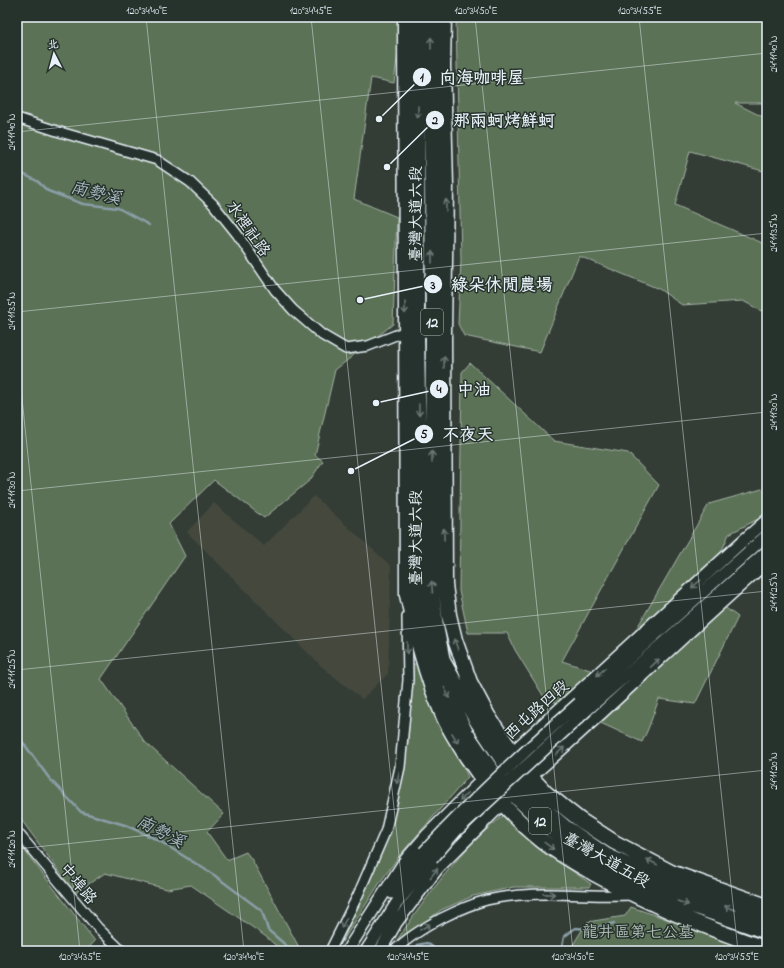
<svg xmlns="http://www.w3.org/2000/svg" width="784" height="968" viewBox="0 0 784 968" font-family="'Indie Flower','LXGW WenKai TC',sans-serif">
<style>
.built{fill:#44483e}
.green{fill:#5c7256;stroke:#a2b2a7}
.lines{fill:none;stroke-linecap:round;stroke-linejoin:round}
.stream{stroke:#8a9fa8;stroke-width:2.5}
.minor-casing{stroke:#e8f1f8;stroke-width:12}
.tertiary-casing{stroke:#e8f1f8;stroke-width:14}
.primary-casing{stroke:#e8f1f8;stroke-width:17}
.minor{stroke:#26332d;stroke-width:9}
.tertiary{stroke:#26332d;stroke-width:11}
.primary{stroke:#26332d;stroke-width:14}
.tertiary-bridge-casing{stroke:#e8f1f8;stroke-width:14;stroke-linecap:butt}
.tertiary-bridge{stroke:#26332d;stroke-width:11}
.oneway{stroke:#6a7674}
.ticks{fill:none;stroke:#e8f1f8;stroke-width:1;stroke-opacity:0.45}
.labels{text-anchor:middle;stroke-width:3;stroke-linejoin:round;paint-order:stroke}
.shield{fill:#26332d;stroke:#aeb8bb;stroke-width:1}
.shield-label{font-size:15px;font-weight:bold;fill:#e8f1f8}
.street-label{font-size:16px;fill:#e8f1f8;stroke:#26332d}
.park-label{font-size:16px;fill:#b0beb7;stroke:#26332d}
.water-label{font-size:17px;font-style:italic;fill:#aabbc2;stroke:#26332d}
.leader{fill:none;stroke:#e8f1f8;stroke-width:1.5}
.callout-dot{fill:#e8f1f8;stroke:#26332d;stroke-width:1.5}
.mark-label{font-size:12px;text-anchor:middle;font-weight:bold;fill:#111}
.callout-label{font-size:17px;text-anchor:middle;font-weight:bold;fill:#e8f1f8;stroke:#26332d;stroke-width:3;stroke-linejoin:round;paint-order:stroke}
.neatline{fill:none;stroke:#e8f1f8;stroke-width:1.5}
.ticks-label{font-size:10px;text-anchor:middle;fill:#e8f1f8}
</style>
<rect width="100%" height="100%" fill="#343d35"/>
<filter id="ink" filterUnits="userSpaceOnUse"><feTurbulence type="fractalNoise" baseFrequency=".025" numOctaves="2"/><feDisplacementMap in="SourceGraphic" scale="8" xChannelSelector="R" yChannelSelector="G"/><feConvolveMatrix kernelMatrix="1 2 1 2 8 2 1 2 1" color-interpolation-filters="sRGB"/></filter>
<g filter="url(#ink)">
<!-- built -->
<path class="built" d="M314,496L391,566L388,674L362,699L321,666L187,532L214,503L264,546Z"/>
<!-- green -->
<path class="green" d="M17,17H402L394,83L371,78L354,199L397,217L393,324L335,370L315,455L323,461L310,480L264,518L214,480L169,524L185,556L101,679L145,742L224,814L207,832L227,860L246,852L252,860L301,951H282L265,936L191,885L167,889L105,873L75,893L17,814Z
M456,17H767V103H735L767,119V172L690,151L675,205L767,245V314L743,301L682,305L659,289L579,256L540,352L464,336L458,324L461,261Z
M470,363L554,441L628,453L659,485L562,661L609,676L709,504L762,489L767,491V516L758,519L729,534L704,592L738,617L695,704L659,699L648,729L642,742L544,697L515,650L507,633H468L459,591L462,372Z
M412,664H417L468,777L399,856L381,881L342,942L362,896L391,819L408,742Z
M504,815L534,844L591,884L589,887H514L473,896L441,910L400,941L397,940C428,895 460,849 504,815Z
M17,841L95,941L86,951H17Z
M631,907L761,951H569L587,922L625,916Z"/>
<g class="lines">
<!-- stream -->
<path class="stream" d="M17,171L37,181L48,191L83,204L118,208L149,225
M17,731L19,737L49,778L81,812L125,825L158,840L214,875L262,911L268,930L288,947L297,951
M417,945L427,943L438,951
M561,951L564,937L575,928L591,929L614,923"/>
<!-- minor casing -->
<g class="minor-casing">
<path id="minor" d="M17,118L60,132L157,160L190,182L213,204L237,234L275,290L293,310L322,335L346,349L368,346L401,333L438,332
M17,832L98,928L122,951
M330,951L358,895L386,830L400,767L408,680L407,617
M394,951C408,937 425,927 442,918C456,911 471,904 487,900C534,889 583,897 630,895"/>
</g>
<!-- tertiary casing -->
<g class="tertiary-casing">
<path id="tertiary" d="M579,703L767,535
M587,710L767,551
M507,757L745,539L767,520
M526,781C608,709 685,634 767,562
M392,893L424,852
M347,951L406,859L426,836L488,774
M366,951L396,904L432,859
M380,951L396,923L438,868L508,798"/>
</g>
<!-- primary casing -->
<g class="primary-casing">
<path id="primary" d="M405,17L407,595C416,635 425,674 441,711C447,727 457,741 466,756C487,788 512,817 542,841C560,855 579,865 598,876C652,906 709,929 767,949
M418,17L417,332L421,602L433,654L443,685L466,733L492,771L520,801L552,831L587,857L605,867L664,896L767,932
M431,17L433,332L431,585L436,626L443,661L478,723L503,761L514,777L537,803L565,827L606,855L667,883L767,921
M444,17L443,65L446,187L444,332L445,585L449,615L455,640L470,682L488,716L523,768L546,793L580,820L614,842L671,872L767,906"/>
</g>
<!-- minor -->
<use href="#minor" class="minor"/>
<!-- tertiary -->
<use href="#tertiary" class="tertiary"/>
<!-- primary -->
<use href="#primary" class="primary"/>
<!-- tertiary-bridge casing -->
<g class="tertiary-bridge-casing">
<path id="tertiary-bridge" d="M424,852C473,799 526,750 579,703
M432,859L456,831L587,710"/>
</g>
<!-- tertiary-bridge -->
<use href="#tertiary-bridge" class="tertiary-bridge"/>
</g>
<!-- one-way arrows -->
<defs><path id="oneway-shaft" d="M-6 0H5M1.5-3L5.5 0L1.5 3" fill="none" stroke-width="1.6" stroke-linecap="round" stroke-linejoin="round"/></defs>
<g class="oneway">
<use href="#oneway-shaft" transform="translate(431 43) rotate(-90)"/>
<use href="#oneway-shaft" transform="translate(418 112) rotate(90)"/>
<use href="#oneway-shaft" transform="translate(446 205) rotate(-89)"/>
<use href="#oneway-shaft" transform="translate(432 257) rotate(-90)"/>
<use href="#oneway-shaft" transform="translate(405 308) rotate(90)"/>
<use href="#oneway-shaft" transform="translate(444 362) rotate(-90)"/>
<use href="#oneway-shaft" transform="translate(419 410) rotate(89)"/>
<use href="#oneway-shaft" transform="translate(432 457) rotate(-90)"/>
<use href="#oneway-shaft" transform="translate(444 534) rotate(-91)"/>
<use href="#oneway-shaft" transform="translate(696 584) rotate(139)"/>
<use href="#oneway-shaft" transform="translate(432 587) rotate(-94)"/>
<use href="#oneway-shaft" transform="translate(456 644) rotate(-109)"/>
<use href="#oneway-shaft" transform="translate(407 648) rotate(90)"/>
<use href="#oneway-shaft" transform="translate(655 663) rotate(-43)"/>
<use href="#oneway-shaft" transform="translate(601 672) rotate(137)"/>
<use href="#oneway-shaft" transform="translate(447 693) rotate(65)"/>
<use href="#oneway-shaft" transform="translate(455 738) rotate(60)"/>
<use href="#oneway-shaft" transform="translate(560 751) rotate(-42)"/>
<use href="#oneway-shaft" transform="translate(398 778) rotate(103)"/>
<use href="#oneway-shaft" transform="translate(464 797) rotate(135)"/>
<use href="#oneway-shaft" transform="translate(549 846) rotate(36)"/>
<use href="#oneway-shaft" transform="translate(652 862) rotate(-153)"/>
<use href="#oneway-shaft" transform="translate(434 873) rotate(-52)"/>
<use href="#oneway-shaft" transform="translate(549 894) rotate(1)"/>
<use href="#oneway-shaft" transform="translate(683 903) rotate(19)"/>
<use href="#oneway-shaft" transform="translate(730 908) rotate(-159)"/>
<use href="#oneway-shaft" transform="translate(344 923) rotate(118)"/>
<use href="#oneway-shaft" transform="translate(425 927) rotate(-30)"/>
</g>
</g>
<!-- ticks -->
<path class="ticks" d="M146,17L244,951M311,17L409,951M475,17L573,951M639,17L738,951M17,132L767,53M17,312L767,233M17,351L80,951M17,491L767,412M17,670L767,591M17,849L767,770M753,951L767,950"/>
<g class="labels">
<!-- shield labels -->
<g class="shield">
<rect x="421" y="309" width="22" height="26" rx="3"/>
<rect x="529" y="808" width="22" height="26" rx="3"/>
</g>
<g class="shield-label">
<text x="432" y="327">12</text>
<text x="540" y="826">12</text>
</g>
<!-- street labels -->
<g class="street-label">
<text transform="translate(415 214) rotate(-90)" y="6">臺灣大道六段</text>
<text transform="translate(249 228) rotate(55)" y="6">水裡社路</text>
<text transform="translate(415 538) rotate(-90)" y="6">臺灣大道六段</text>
<text transform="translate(536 709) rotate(-42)" y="6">西屯路四段</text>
<text transform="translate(607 859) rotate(29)" y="6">臺灣大道五段</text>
<text transform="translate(79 883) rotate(50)" y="6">中埠路</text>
</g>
<!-- park labels -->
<g class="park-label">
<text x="638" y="937">龍井區第七公墓</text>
</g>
<!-- water labels -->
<g class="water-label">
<text transform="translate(96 192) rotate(14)" y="6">南勢溪</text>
<text transform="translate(161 831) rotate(27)" y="6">南勢溪</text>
</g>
</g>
<!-- callouts -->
<path class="leader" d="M379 119L422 77M387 167L435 120M360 300L433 284M376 403L439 389M351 471L424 434"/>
<g class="callout-dot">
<circle cx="379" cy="119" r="4"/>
<circle cx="387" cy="167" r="4"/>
<circle cx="360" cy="300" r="4"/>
<circle cx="376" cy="403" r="4"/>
<circle cx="351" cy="471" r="4"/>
<circle cx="422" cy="77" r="10"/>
<circle cx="435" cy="120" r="10"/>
<circle cx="433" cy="284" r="10"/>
<circle cx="439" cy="389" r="10"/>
<circle cx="424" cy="434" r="10"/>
</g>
<g class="mark-label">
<text x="422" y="81">1</text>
<text x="435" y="124">2</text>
<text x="433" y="289">3</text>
<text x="439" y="393">4</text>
<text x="424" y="438">5</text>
</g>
<g class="callout-label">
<text x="482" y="83">向海咖啡屋</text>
<text x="504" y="126">那兩蚵烤鮮蚵</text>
<text x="502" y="290">綠朵休閒農場</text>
<text x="474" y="395">中油</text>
<text x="468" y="440">不夜天</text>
</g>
<!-- margin -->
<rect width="784" height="968" fill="none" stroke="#26332d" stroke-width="44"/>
<!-- north arrow -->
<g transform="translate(54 54) rotate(354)" stroke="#26332d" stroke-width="3" paint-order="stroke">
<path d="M0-3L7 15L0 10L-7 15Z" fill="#e8f1f8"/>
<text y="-6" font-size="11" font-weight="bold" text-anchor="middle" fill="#e8f1f8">北</text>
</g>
<rect x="22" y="22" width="740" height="924" class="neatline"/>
<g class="ticks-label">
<text x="147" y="14">120°34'40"E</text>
<text x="311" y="14">120°34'45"E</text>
<text x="476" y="14">120°34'50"E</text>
<text x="640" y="14">120°34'55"E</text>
<text transform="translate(773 54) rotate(-90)" y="4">24°11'40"N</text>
<text transform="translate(11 132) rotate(-90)" y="4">24°11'40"N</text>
<text transform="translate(773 233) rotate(-90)" y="4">24°11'35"N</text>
<text transform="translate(11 311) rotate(-90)" y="4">24°11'35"N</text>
<text transform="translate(773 412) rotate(-90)" y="4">24°11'30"N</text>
<text transform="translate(11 490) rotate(-90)" y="4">24°11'30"N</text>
<text transform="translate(773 592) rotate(-90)" y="4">24°11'25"N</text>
<text transform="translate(11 669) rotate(-90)" y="4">24°11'25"N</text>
<text transform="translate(773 771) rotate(-90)" y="4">24°11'20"N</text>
<text transform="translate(11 849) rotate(-90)" y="4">24°11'20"N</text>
<text x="80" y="960">120°34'35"E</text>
<text x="244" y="960">120°34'40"E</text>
<text x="408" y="960">120°34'45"E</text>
<text x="573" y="960">120°34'50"E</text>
<text x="737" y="960">120°34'55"E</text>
</g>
</svg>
